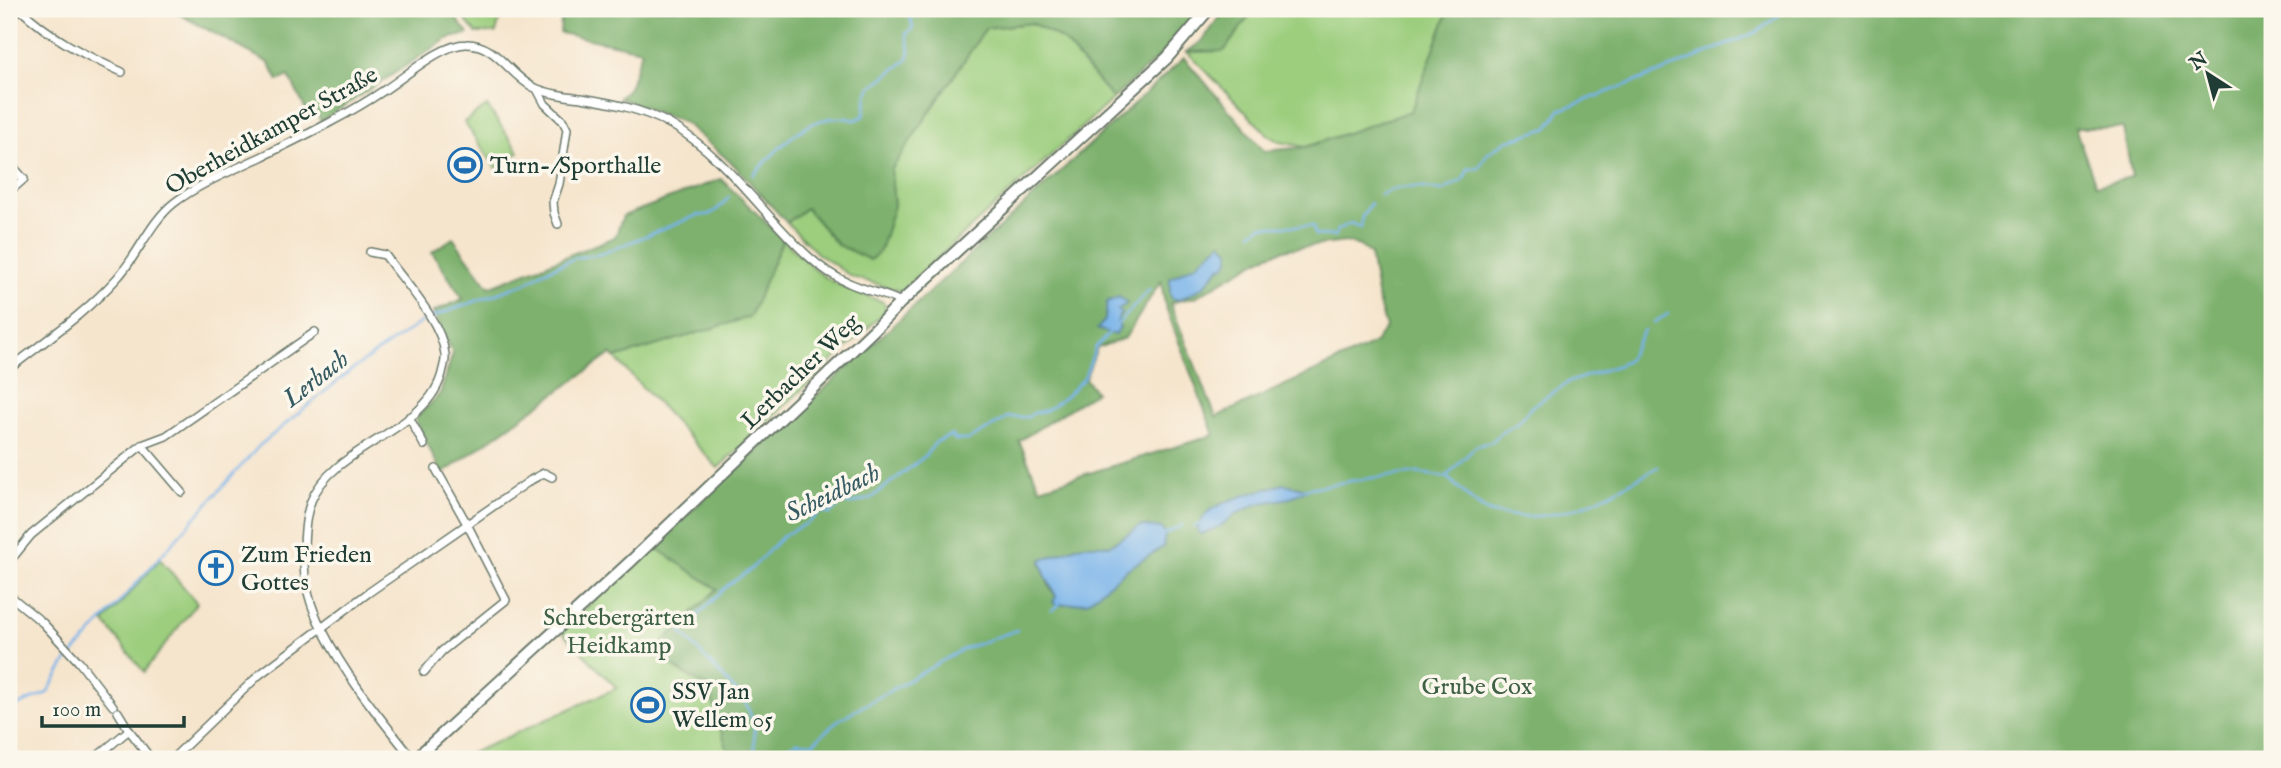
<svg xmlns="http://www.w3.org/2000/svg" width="2281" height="768" viewBox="0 0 2281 768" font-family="'IM FELL English',serif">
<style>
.green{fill:#9cce7e;stroke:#5e8659;stroke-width:2}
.forest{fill:#7db16d;stroke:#4e7750;stroke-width:2;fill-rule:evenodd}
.water{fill:#78b3ea;stroke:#4c788f;stroke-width:2}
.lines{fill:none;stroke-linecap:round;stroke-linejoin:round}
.stream{stroke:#78b3ea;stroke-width:2.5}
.street-casing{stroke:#6a786a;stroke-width:10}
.secondary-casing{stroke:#6a786a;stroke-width:14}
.street{stroke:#fff;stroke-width:7}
.secondary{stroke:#fff;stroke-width:10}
.labels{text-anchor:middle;stroke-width:7;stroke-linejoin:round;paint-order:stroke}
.street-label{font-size:24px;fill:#1f3d34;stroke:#fbf7ec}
.poi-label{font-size:24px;fill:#1f3d34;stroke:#fbf7ec;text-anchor:start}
.park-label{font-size:24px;fill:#3e6146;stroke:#fbf7ec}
.water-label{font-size:26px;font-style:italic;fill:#355a62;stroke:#fbf7ec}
</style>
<rect width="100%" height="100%" fill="#fbf7ec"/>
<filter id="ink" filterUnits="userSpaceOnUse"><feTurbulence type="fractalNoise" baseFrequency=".0143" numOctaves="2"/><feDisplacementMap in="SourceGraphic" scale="14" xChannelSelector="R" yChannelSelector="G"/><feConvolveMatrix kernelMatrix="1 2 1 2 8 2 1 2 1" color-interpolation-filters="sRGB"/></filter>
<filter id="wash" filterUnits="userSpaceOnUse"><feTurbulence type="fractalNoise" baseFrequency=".00686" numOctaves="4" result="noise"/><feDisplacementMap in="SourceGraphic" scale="28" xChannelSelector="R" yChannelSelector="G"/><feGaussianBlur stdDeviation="1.57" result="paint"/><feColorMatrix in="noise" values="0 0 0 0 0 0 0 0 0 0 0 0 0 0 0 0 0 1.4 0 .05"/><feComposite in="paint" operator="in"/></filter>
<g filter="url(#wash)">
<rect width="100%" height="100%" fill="#f6e5cd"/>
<!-- green -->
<path class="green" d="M456,9H502L496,33H476Z
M1252,9H1449L1411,111L1306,147L1279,142L1268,135L1187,52L1224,51L1252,12Z
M1032,23L1063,40L1113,99L901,291L852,277L817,253L787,223L806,208L838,246L894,206L891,170L986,28Z
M487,106L519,152L496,168L464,122Z
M783,239C818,276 833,286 881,301L885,304L886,311L718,468L615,358L749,317Z
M653,546L718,589L652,653L709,689L731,759H458L617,688L561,631Z
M160,559L197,603L144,672L104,622Z"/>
<!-- forest -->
<path class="forest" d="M170,9H449L468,34L447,39L321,121L314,108L307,112L289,76L278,81L269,63Z
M562,9H1199L1177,40L1113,99L1063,40L1032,23L986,28L891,170L894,206L880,251L870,260L838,245L806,208L787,223L734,165L685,123L619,98L629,88L642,50L560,33Z
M1226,9H1252V12L1224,51L1187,52L1202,41Z
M1449,9H2272V759H730L709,689L652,653L717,589L653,546L1184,58L1264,151L1306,147L1411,111ZM2075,128H2123L2132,177L2096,185ZM1222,242L1229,251V259L1225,265L1220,267L1203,287L1179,300L1172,298L1170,293V278L1198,264ZM1346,242L1360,246L1370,254L1378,300L1386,328L1374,344L1216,417L1170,303L1195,297L1266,256L1287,249ZM1161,281L1165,305L1214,435L1040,488L1019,441L1096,392L1085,379L1097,348L1125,338ZM1119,297L1127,303L1118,310L1122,314L1119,316L1117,324L1120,327L1115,334L1098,329L1105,320L1107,302ZM1284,484L1306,489C1288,501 1273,497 1254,505C1235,513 1221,527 1201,534L1197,530C1200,523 1202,516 1209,511C1224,500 1265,489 1284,484ZM1141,526L1161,528L1165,534L1163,547L1126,570L1087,602L1057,605L1054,602L1056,596L1050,588L1041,564V560L1082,545H1110Z
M721,179L783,239L750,317L615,358L611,354L442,474L415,419L440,394L453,353L433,312L463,299L432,252L453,238L489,287L615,237L623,216Z"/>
<!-- water -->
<path class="water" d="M1222,242L1229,251V259L1225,266L1220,267L1203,287L1179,300L1172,298L1170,293V278L1197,264Z
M1119,297L1127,303L1118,310L1122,314L1119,316L1117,324L1120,327L1115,335L1097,329L1105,320L1107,302Z
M1284,484L1307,489L1290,498L1257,504L1236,514L1219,527L1201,534L1197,530C1200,523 1203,516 1209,511C1224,500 1265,489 1284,484Z
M1141,526L1161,528L1165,534L1163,547L1126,570L1087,602L1057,605L1053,602L1056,596L1046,577L1041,560L1082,545H1110Z"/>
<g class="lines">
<!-- stream -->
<path class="stream" d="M753,175C781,147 810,108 855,120L864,116L867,95L871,87L908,59L910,50L906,34L913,28L908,9
M1380,195C1399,184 1422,187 1442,191L1463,180L1468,169L1479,168L1487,154L1506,141L1548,128L1560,110L1661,72L1757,32L1787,9
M1252,233L1261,226H1313L1315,235L1335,236L1337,230L1351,223L1361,228L1362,217L1371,203
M1653,323L1668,314
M1116,326L1149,290
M1446,477C1461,488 1471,503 1487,511C1494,514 1501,514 1508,515C1564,524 1611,493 1658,467
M1304,489L1363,479L1417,473L1446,477L1476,446L1492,442L1499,434L1518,423L1532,406L1569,382L1616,366L1627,361L1644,330
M1194,527L1202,523
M1163,535L1182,525
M1052,610L1059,605
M9,709L47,693L66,662L259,446L350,371L424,320L526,283L543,272L575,258L601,254L698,215C713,217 719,208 729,197
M755,759L754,724L745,701L681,632L727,586L750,570L784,535L809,522L821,511L830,514L842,502L851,504L871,498L925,456L936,442L952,435L955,440C955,440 966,440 967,440C971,439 1006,419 1008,417H1028L1034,413L1047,410L1067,395L1084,378L1096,347L1111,331
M765,759L797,742L813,743L837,721L963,649L1017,630"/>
</g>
</g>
<g filter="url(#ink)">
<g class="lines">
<!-- street casing -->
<g class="street-casing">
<path id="street" d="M20,9C51,38 84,55 122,72
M537,89L545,104L563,121L567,129L559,184L553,202L554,213L558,224
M9,162L24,179L9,192
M370,252L385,255C405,283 441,320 445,354C446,359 444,365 443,369C431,432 334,444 311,501C305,517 304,536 304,553C303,579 310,606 322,629C346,677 380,718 413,759
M9,369C46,340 86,313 118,277C138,255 150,222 174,203C200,183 231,171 261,157C304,136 346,116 386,89C406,76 442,44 466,44C496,43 509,75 533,87C548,94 565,96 581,98C612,103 642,109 670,124C726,156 761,213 808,256C820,267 834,277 849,283C866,291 884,293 901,302
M409,417L424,445
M142,445L182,492
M9,562L31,535L142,445L166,436L315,332
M9,595L43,623L79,662L113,706
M424,672L442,651L506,600L467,524L436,469
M118,712L129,730
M94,759L129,730L151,759
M172,759L259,675L368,593L531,480L544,473L552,477"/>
</g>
<!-- secondary casing -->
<g class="secondary-casing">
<path id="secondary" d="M415,759L630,562L878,326L901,302L1167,58L1209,9"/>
</g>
<!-- street -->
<use href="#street" class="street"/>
<!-- secondary -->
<use href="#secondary" class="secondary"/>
</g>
</g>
<!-- icons -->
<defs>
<g id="stadium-ring" transform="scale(1.75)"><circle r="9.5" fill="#fbf7ec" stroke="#1f6fb2" stroke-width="1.5"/><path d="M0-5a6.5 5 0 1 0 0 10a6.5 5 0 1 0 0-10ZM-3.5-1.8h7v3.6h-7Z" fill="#1f6fb2"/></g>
<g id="church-ring" transform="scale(1.75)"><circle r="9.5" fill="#fbf7ec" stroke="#1f6fb2" stroke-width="1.5"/><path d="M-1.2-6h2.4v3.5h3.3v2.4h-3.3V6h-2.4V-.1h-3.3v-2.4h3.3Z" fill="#1f6fb2"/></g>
</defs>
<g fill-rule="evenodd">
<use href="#stadium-ring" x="465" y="165"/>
<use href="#church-ring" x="216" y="568"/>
<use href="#stadium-ring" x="648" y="705"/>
</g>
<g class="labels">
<!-- street labels -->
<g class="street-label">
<text transform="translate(271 130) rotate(-29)" y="8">Oberheidkamper Straße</text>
<text transform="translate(800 371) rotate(-44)" y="8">Lerbacher Weg</text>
</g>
<!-- poi labels -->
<g class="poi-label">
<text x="490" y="173">Turn-/Sporthalle</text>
<text x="241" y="562">Zum Frieden<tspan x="241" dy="28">Gottes</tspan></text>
<text x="672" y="699">SSV Jan<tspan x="672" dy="28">Wellem 05</tspan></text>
</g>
<!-- park labels -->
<g class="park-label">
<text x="619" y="625">Schrebergärten<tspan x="619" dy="28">Heidkamp</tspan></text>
<text x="1477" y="694">Grube Cox</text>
</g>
<!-- water labels -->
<g class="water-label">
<text transform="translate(315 378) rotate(-38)" y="9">Lerbach</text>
<text transform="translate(832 492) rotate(-26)" y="9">Scheidbach</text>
</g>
</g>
<!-- margin -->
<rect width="2281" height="768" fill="none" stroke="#fbf7ec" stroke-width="35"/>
<!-- north arrow -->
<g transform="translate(2208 74) rotate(324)" stroke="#fbf7ec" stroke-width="5" paint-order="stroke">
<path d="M0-5L12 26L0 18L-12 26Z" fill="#1f3d34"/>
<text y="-10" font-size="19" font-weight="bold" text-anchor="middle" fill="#1f3d34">N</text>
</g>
<!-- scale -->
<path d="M42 716v10h142v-10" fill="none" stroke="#1f3d34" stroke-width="3.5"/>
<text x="52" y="716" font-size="21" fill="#1f3d34" stroke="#fbf7ec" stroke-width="5" paint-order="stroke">100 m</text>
</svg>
